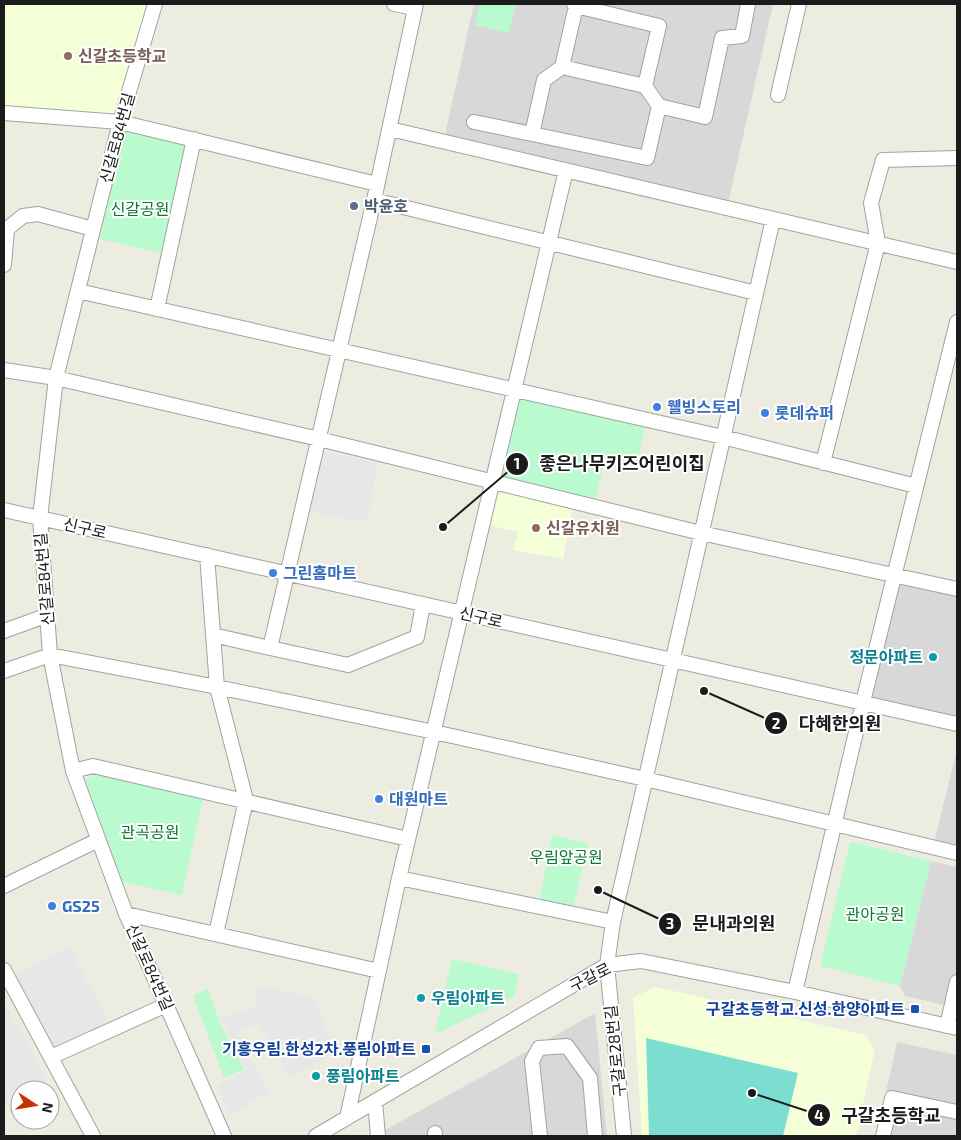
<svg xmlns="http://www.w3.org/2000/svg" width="961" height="1140" viewBox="0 0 961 1140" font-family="'Exo 2','Noto Sans KR',sans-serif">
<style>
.residential{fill:#d9d8d8}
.education{fill:#f5ffd7}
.park{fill:#bafacf}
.pitch{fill:#7cded1}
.parking{fill:#e7e7e7}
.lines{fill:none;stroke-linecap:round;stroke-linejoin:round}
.minor-casing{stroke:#a2a2a2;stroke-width:16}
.minor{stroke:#fff;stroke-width:14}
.education-dot{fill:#8d6e63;stroke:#fff;stroke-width:2}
.service-dot{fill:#5c6f8a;stroke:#fff;stroke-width:2}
.shop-dot{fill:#3f7fe0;stroke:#fff;stroke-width:2}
.culture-dot{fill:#0f9aa8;stroke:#fff;stroke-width:2}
.transit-dot{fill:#1a4fb4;stroke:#fff;stroke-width:2}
.labels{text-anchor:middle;stroke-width:4;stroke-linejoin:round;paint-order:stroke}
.education-label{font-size:16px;font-weight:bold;fill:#785e54;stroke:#fff;text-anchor:start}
.street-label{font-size:16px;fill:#1b1b1b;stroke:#fff}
.service-label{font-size:16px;font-weight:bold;fill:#4e5e75;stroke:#fff;text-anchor:start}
.park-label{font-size:16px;fill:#0a782f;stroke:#fff}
.shop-label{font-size:16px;font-weight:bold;fill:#366cbe;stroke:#fff;text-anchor:start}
.culture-label{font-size:16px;font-weight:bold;fill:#0d838f;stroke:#fff;text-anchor:start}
.transit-label{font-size:16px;font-weight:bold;fill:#164399;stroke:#fff;text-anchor:end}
.leader{fill:none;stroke:#1b1b1b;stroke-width:2}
.callout-dot{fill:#1b1b1b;stroke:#fff;stroke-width:2}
.mark-label{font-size:15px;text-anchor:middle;font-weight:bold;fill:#fff}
.callout-label{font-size:18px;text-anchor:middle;font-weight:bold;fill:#1b1b1b;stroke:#fff;stroke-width:4;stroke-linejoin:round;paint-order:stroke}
</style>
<rect width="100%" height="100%" fill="#edece0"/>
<!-- residential -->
<path class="residential" d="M474,4H773L728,203L444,140Z
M894,575L957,589V724L863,702Z
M957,749V853L933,847Z
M931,861L957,867V1008L905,996L900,986Z
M595,1013L607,1136H374L485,1075Z
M897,1042L957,1055V1136H876Z"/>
<!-- education -->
<path class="education" d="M4,4H148L116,115L4,108Z
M504,492L573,508L563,559L513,550L518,532L489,525L496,495Z
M656,987L866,1035L875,1050L856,1136H642L633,997Z"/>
<!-- park -->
<path class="park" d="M480,4H516L509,33L475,25Z
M125,127L187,143L165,254L100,239Z
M514,389L647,420L636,467L605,459L594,506L492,482Z
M96,775L203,798L182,895L119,881L85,779Z
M552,835L588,843L573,909L539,902Z
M850,842L931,861L900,986L820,966Z
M452,959L519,974L514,997L435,1034Z
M208,989L222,1028L245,1069L224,1078L193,995Z"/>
<!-- pitch -->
<path class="pitch" d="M646,1038L798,1073L783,1136H649Z"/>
<!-- parking -->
<path class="parking" d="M321,452L378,462L367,522L310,512Z
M69,947L109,1023L53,1052L13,977Z
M254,985L316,998L332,1054L290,1078L258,1022L237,1034L269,1092L229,1115L218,1085L248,1070L220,1018L258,1005Z
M5,1004L47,1078L26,1090H20V1094L6,1102L4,1100Z"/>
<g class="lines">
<!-- minor casing -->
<g class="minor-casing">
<path id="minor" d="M155,4L120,122L56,378L40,518L50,655L73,771L126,914L224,1136
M394,4L415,8
M416,4L374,200L270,648L348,665L417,637L423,604
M574,4L576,6L562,67L544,80L532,134L647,158L659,106L705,117L722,38L742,36L748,4
M562,67L645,86L659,26L576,6
M645,86L659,106
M778,95L799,4
M4,113L120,122L377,184
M474,122L532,134
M390,129L957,262
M374,200L756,293
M4,265L7,229L23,216L38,214L93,229
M78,291L723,437L916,486
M157,309L194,139
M4,370L56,378L319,439L701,533L957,589
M823,463L878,243L871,203L883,160L957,158
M4,510L957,724
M207,555L217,687L246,800L216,934
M4,631L48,615
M213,635L270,648
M4,671L50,655L217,687L434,732L645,779L957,853
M73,771L93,766L408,839
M399,878L613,922
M4,886L98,840
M126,914L379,971
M4,970L93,1136
M795,992L863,702L957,322
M947,1026L957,982
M51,1057L166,1005
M375,1101L378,1136
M347,1118L399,878L566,170
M435,1133V1136
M316,1136L607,965L641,961L795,992L957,1028
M540,1136L532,1061L539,1048L567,1046L590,1078L595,1136
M624,1136L607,965L613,922L773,219
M883,1136L892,1098L957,1112"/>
</g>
<!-- minor -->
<use href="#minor" class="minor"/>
</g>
<!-- markers -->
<g class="education-dot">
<circle cx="68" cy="56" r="5"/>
<circle cx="536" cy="528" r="5"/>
</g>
<circle class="service-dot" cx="354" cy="206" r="5"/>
<g class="shop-dot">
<circle cx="657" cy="407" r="5"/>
<circle cx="765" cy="413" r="5"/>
<circle cx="273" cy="573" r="5"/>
<circle cx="379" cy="799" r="5"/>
<circle cx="52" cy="906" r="5"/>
</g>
<g class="culture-dot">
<circle cx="933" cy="657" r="5"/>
<circle cx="421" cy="998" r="5"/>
<circle cx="316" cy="1076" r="5"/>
</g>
<g class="transit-dot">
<rect x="910" y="1004" width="10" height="10" rx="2.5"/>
<rect x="421" y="1044" width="10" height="10" rx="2.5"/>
</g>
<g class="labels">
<!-- education labels -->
<g class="education-label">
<text x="78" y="62">신갈초등학교</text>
<text x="546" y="534">신갈유치원</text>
</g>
<!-- street labels -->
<g class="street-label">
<text transform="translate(117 138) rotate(-75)" y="6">신갈로84번길</text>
<text transform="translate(85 528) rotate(13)" y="6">신구로</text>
<text transform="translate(44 579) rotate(-95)" y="6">신갈로84번길</text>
<text transform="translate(481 617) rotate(13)" y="6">신구로</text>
<text transform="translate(150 967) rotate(66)" y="6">신갈로84번길</text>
<text transform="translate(590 977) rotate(-27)" y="6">구갈로</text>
<text transform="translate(615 1051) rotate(-96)" y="6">구갈로28번길</text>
</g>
<!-- service labels -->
<g class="service-label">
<text x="364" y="212">박윤호</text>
</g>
<!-- park labels -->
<g class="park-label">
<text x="140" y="215">신갈공원</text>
<text x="150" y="838">관곡공원</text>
<text x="566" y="863">우림앞공원</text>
<text x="875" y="920">관아공원</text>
</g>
<!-- shop labels -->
<g class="shop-label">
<text x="667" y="413">웰빙스토리</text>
<text x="775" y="419">롯데슈퍼</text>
<text x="283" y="579">그린홈마트</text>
<text x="389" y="805">대원마트</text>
<text x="62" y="912">GS25</text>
</g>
<!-- culture labels -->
<g class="culture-label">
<text x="923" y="663" text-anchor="end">정문아파트</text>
<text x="431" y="1004">우림아파트</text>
<text x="326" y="1082">풍림아파트</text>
</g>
<!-- transit labels -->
<g class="transit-label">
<text x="905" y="1015">구갈초등학교.신성.한양아파트</text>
<text x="416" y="1055">기흥우림.한성2차.풍림아파트</text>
</g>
</g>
<!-- callouts -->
<path class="leader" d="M443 527L517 464M704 691L776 723M598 890L670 924M752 1093L819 1115"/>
<g class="callout-dot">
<circle cx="443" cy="527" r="5"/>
<circle cx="704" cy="691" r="5"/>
<circle cx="598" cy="890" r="5"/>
<circle cx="752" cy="1093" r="5"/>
<circle cx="517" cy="464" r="12"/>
<circle cx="776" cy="723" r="12"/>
<circle cx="670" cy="924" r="12"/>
<circle cx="819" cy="1115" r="12"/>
</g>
<g class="mark-label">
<text x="517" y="469">1</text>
<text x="776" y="729">2</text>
<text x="670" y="929">3</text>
<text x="819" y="1121">4</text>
</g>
<g class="callout-label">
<text x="622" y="470">좋은나무키즈어린이집</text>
<text x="840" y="730">다혜한의원</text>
<text x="734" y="930">문내과의원</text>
<text x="891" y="1122">구갈초등학교</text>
</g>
<!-- border -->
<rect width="961" height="1140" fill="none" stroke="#1b1b1b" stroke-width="10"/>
<!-- north arrow -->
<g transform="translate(35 1105) rotate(102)"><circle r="24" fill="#ffffff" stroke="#a4a4a4"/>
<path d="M0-4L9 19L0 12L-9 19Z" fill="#c63200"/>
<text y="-8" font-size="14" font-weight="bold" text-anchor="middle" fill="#1b1b1b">N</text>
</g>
</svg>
